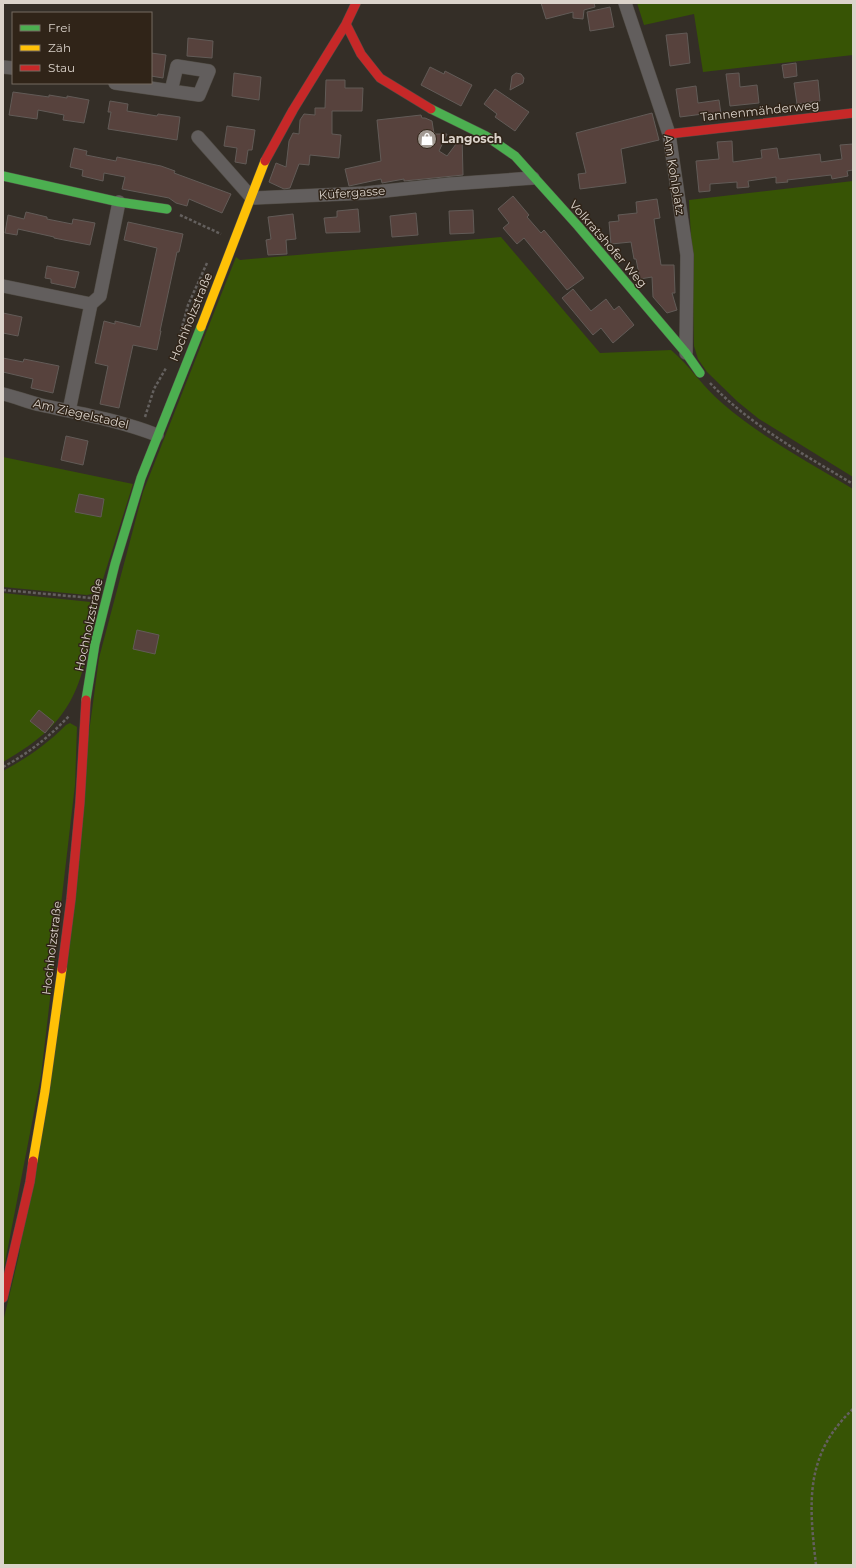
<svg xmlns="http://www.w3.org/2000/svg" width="856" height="1568" viewBox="0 0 856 1568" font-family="Montserrat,sans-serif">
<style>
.green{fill:#375405}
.building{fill:#57423d;stroke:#625b57}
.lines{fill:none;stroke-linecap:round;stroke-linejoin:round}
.street-casing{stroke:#514c45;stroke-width:14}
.fast-casing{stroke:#514c45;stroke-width:10}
.slow-casing{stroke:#514c45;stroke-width:10}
.jam-casing{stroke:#514c45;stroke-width:10}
.path{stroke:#64605e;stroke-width:2.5;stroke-dasharray:3 2;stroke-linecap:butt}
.street{stroke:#625e5d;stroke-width:13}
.fast{stroke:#4caf50;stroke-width:9}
.slow{stroke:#ffc107;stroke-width:9}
.jam{stroke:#c62828;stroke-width:9}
.labels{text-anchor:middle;stroke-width:3;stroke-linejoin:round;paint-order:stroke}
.street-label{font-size:12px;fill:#dbd3cb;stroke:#302418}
.poi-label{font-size:12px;font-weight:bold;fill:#dbd3cb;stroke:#302418;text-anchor:start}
</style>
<rect width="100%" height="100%" fill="#342e27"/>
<!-- green -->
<path class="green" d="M637,3H853V55L703,72L694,14L644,25Z
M853,181V477L759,419L738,402L707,372L698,359L694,346L692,256L689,200Z
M501,237L600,353L671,350C690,366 703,387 722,403C761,437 809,462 853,489V1565H3V1322L19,1255L99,658L143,492L236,257L240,260Z
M3,457L133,484L99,592L87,595L3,587Z
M3,593L91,602L97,605C81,684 79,719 3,762Z
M70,723L77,727L75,785L41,1076L3,1273V771C27,758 47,744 66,725Z"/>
<!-- building -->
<path class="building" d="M541,3H594L595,7L584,10L583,19L573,18V12L546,19Z
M610,7L614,27L590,31L587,12Z
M687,33L690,63L670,66L666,35Z
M188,38L213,41L212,58L187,56Z
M151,53L166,55L163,78L151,76Z
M796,63L797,76L784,78L782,65Z
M430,67L444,74L445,71L472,85L461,106L421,85Z
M234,73L261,77L259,100L232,96Z
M516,73L521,74L524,78L523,83L510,90L512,76Z
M739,73L740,87L757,85L759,103L730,106L726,74Z
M326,80H345V88H363L362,111H332V134L341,135L339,158L310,155L309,165L299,164L290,188L284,189L269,182L276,163L286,167L289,141L293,133L299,134L300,120L304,114L315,115V108H325Z
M818,80L820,101L797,104L794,83Z
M696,86L698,103L719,100L721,114L704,116L703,114L680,117L676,89Z
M495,89L529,112L515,131L495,117L497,114L484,104Z
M13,92L49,97V95L67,98V96L89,100L84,123L63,120L64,115L38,110L37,119L9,115Z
M110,101L128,104L127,111L157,116L158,114L180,117L177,140L108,129L111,112H108Z
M652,113L659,140L621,149L626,183L580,189L578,174L586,173L576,133Z
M421,115L422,118H425L432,121L434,134H447L439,151L447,156L462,136L463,175L404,181V179L382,183L381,179L349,186L345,169L381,161L377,120Z
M227,126L255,130L252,150H248L246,164L235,162L237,148L224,146Z
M732,141L733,162L762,158L761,150L777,148L779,159L820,154L821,162L842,159L840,145L853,144V170L847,171L848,176L832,179L831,175L787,180L788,182L776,183V177L748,181L749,187L737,188V182L710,184V191L699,192L696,161L719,159L717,142Z
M74,148L87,151L86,155L116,161L117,157L161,166L175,171L174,173L231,194L222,213L189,199L187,206L176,203L169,198L122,189L125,177L104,173L103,181L82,176L83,170L70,167Z
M513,196L529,215L527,217L541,233L544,230L584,278L567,290L524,238L517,244L503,228L509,223L498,209Z
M657,199L660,218L654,219L661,265H674L675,293H672L677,310L667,313L653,297L652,277L640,279L636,259H634L631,242L611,244L609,222L619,221L618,215L637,213L636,202Z
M358,209L360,232L326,233L324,218L337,217V211Z
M473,210L474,233L450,234L449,211Z
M26,212L47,217V219L72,224L73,219L95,223L90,245L64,240L54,238V237L18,229L17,235L5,233L8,215L24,219Z
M416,213L418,235L392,237L390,216Z
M293,214L296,239L286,240L287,254L268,255L266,240L271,239L268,217Z
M128,222L183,234L179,252H177L160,331H161L157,350L133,345L119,408L100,404L108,366L95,363L104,321L115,324V321L140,327L157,248L124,240Z
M47,266L79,272L75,288L51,283V279L45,278Z
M573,289L591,311L606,299L614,310L619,306L634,325L613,343L601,328L593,335L562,298Z
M3,313L22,317L18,336L3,333Z
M3,358L23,362L24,359L59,366L53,393L31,388L33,379L3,372Z
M66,436L88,441L83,465L61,460Z
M79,494L104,499L101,517L75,512Z
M137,630L159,635L155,654L133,649Z
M39,710L54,722L45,733L30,721Z"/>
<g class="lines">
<!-- street casing -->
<g class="street-casing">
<path id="street" d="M625,3L669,134L687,255L686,353
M3,67L13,68
M115,83L199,95L209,71L177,66L171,91
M198,137L252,198L366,193L450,184L533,178
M3,286L91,304
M3,394C16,397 28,402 41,405C82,414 118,420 157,435
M69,411L91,304L100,296L119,202"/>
</g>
<!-- fast casing -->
<g class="fast-casing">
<path id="fast" d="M431,109L486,136L515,156L578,226L686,353L700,373
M3,176L119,202L167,209
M86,700L95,644L115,564L141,478L201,327"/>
</g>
<!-- slow casing -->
<g class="slow-casing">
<path id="slow" d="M201,327L265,161
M33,1161L45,1091L62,969"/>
</g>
<!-- jam casing -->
<g class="jam-casing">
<path id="jam" d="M346,24L361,54L380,78L431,109
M669,134L853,113
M265,161L293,110L346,24L356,3
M62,969L71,899L80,802L86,700
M3,1298L30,1182L33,1161"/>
</g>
<!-- path -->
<path class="path" d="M180,215L221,234
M181,331L188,305L207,263
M710,383C750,425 803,454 853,484
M145,417L154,389L166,368
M3,590L91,598
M3,767C29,753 49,737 69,716
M816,1565C809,1504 804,1455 853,1409"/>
<!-- street -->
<use href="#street" class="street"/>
<!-- fast -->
<use href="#fast" class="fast"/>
<!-- slow -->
<use href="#slow" class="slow"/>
<!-- jam -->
<use href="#jam" class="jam"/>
</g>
<!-- icons -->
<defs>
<g id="shop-disc" transform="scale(1)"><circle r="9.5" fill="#a19992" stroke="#302418"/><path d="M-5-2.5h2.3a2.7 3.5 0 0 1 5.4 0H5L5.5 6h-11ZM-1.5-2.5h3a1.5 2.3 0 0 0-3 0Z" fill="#fff"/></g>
</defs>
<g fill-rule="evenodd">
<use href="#shop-disc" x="427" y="139"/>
</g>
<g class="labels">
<!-- street labels -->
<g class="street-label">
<text transform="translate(760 111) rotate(-6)" y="4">Tannenmähderweg</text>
<text transform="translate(674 175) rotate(81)" y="4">Am Kohlplatz</text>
<text transform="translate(352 193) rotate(-4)" y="4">Küfergasse</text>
<text transform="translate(608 244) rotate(49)" y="4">Volkratshofer Weg</text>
<text transform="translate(191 317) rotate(-68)" y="4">Hochholzstraße</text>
<text transform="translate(81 414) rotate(13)" y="4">Am Ziegelstadel</text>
<text transform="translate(89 625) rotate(-78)" y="4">Hochholzstraße</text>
<text transform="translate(52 948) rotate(-83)" y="4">Hochholzstraße</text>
</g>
<!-- poi labels -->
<g class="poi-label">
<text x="441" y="143">Langosch</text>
</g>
</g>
<!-- border -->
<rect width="856" height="1568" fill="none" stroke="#dbd3cb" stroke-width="8"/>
<!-- legend -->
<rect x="12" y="12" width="140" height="72" fill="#302418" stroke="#746a60"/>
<rect x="20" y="25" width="20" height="6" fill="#4caf50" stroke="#746a60"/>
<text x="48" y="32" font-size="12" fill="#dbd3cb">Frei</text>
<rect x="20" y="45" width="20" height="6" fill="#ffc107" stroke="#746a60"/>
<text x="48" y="52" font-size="12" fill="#dbd3cb">Zäh</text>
<rect x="20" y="65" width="20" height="6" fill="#c62828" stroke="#746a60"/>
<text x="48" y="72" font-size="12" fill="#dbd3cb">Stau</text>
</svg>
